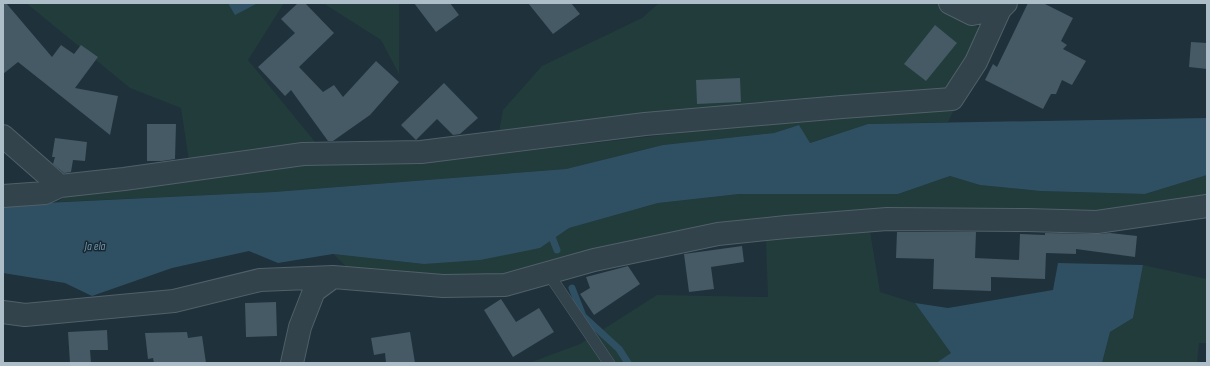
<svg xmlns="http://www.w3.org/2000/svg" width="1210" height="366" viewBox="0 0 1210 366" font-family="'Sofia Sans Condensed',sans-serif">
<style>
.green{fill:#213c3a}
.water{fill:#2f5063}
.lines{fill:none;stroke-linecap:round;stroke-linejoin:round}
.stream{stroke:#2f5063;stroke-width:7}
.building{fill:#455a65}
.lane-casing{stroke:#516069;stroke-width:12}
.street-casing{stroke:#516069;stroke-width:24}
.lane{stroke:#33434c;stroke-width:11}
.street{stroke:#33434c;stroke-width:22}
.labels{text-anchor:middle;stroke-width:3;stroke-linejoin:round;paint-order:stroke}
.water-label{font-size:12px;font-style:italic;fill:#6b96af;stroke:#192730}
</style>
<rect width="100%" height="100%" fill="#1f313b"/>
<!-- green -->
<path class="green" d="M26,3H284L248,60L316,143L189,161L181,108L130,88Z
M323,3H399V74L381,40Z
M659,3H948L980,29L947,94L499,132L503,110L542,66L642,18Z
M959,100L948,122L868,124L809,143L799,125L774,133L663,145L566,169L274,192L58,202L71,192L317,161L509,153Z
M1207,175V198L1104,214L892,212L496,276L440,277L351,271L333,254L424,264L540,248L569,228L658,203L739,194H898L950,176L980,185L1040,191L1145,194Z
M870,231L880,292L915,303L952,353L936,363H529L580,344L657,295L768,297L766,241Z
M1143,265L1207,279V343H1199L1197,363H1102L1110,332L1133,318Z"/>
<!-- water -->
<path class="water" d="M228,3H258L235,15Z
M1207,118V175L1145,194L1040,191L980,185L950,176L898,194H739L658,203L569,228L540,248L480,260L424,264L333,254L278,263L249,251L172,268L92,296L65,283L3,273V205L274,192L566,169L663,145L774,133L799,125L810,143L868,124Z
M1058,263L1143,265L1133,318L1110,332L1102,363H936L951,353L915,303L948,308L1053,290Z"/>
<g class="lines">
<!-- stream -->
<path class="stream" d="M550,232L557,250
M572,288L583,316L619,349L628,363"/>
</g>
<!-- building -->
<path class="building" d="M3,3H6L52,57L61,45L74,54L81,45L98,57L75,88L118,96L110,135L18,62L3,74Z
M298,3H305L334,33L299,67L323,92L334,85L343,97L376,61L399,82L370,115L333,141H328L291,90L285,96L258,67L295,33L281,19Z
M414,3H450L459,15L436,32Z
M528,3H571L580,14L553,34Z
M1028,3H1043L1073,18L1061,41L1067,45L1063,49L1086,61L1072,85L1062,80L1056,94H1051L1043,109L985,80L993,64L997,67Z
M935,25L957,43L926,81L904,64Z
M1191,42L1207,43V69L1189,67Z
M740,78L741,102L697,104L696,80Z
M444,83L478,118L460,134L453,135L437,119L416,140L401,125Z
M147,124H176L175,159L162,161H147Z
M55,138L87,142L85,161L73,160L71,172L64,173L53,164L55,157H52Z
M897,232H976L975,258L1019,260L1020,234L1045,235V233L1097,234L1110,233L1137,236L1135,257L1076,249V254L1046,253L1045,279L991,277V291L933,289L934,259L896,258Z
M742,246L744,262L711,267L714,289L689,292L684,254Z
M628,266L640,284L594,315L580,294L590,288L586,277Z
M501,299L516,322L539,308L554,332L513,357L484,310Z
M276,302L277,336L246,337L245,303Z
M107,330L108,350H90L91,363H70L68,332Z
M187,332L188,338L202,336L206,363H154L153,358L148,359L145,333Z
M410,332L415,363H386L385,353L374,355L371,338Z"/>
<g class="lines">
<!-- lane casing -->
<g class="lane-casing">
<path id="lane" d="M548,273L609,363"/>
</g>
<!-- street casing -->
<g class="street-casing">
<path id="street" d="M950,3L972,14L1000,9
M3,136L60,186
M3,196L45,193L60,186L124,179L303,154L421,152L645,124L842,107L952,99L976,62L1000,9L1006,3
M3,312L25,315L174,301L260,280L333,277L443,286L505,285L594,260L718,234L786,227L887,219L1027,220L1097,222L1207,206
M292,363L300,327L314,291L333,277"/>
</g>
<!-- lane -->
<use href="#lane" class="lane"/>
<!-- street -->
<use href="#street" class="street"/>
</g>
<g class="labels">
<!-- water labels -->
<g class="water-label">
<text x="95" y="250">Ja ela</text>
</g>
</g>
<!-- border -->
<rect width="1210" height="366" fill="none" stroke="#aebec8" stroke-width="8"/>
</svg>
